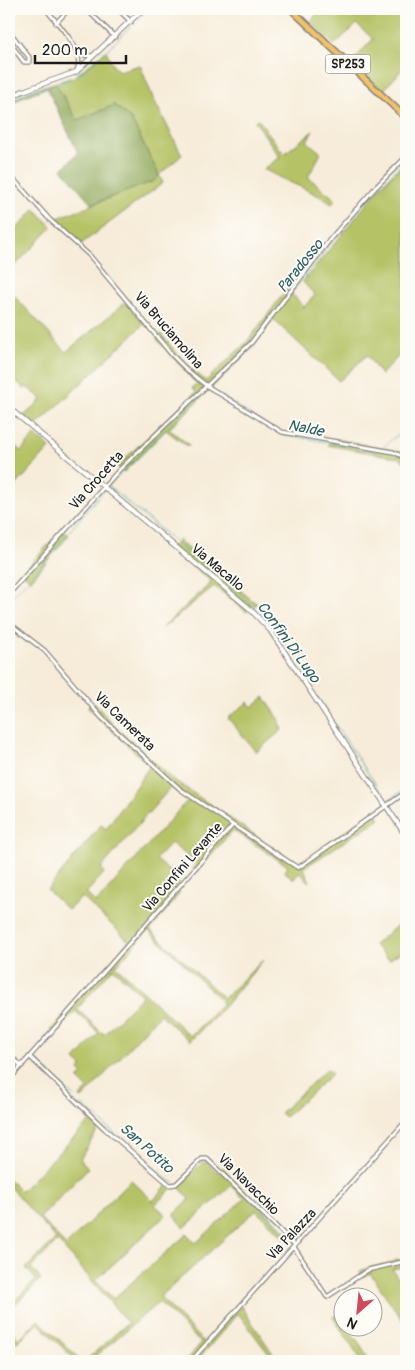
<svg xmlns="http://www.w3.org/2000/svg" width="415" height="1370" viewBox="0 0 415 1370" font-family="Pangolin,sans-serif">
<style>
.green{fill:#b5c265;stroke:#686f40;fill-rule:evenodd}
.forest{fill:#90a85a;stroke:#56623b}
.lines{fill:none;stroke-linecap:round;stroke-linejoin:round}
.stream{stroke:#3daeb5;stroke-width:1}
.minor-casing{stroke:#8a847a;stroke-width:5.5}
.tertiary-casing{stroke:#8a847a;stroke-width:6}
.primary-casing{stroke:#8a847a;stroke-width:8}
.minor{stroke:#fff;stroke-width:3}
.tertiary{stroke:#fff;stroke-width:4}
.primary{stroke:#f2c26a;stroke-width:5}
.labels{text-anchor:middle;stroke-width:4;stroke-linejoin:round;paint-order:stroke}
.shield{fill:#fdfcf7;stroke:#605f5e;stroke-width:1}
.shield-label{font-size:12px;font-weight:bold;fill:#1c1c1c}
.street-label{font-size:14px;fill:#1c1c1c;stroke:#fdfcf7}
.water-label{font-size:15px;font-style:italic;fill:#2b5e61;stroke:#fdfcf7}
</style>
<rect width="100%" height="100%" fill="#fdfcf7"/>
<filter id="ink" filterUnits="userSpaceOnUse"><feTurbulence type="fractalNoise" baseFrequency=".02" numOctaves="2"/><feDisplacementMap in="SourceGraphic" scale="10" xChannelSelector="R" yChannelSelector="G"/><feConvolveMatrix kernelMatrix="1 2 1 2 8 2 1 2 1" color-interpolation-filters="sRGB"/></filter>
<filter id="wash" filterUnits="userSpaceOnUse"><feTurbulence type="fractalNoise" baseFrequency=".0096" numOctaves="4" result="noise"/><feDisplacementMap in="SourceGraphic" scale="20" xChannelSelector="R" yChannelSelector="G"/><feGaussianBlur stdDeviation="1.12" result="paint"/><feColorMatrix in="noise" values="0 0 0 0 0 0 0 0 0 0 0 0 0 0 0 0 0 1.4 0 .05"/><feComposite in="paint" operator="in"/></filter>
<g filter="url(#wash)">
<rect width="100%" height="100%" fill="#f7ecd9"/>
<!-- green -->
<path class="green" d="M320,9H406V65L383,91L351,63L373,39L357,24L334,45L311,22Z
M106,51L114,67L119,71L140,65L153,98L182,155L159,175L163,183L81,244L55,219L154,181L159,175L131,119L114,105L77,120L56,84L22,97L9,106V102L37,88L74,77Z
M258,119L284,154L313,131L307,141L321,153L308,177L336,200L332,204C311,189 287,183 264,169L280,157L255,121Z
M406,160V348L381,375L367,355L339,381L273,319L249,351L169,429L189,445L188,447L166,430L124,472L117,466L196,392L192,388L197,383L156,338L161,334L186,365L206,381L247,342L287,289L304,307L315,295L303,282L379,189Z
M35,209L52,227L9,272V237Z
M9,290L66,352L126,302L144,324L35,427L24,416L42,399L27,387L24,389L11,376L9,377Z
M35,435L50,448L9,493V441L21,451Z
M335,439L406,453V464L400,458L328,445Z
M62,530L69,535L31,580L22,573Z
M178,540L257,604L247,612L214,586L161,629L212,582L172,548Z
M264,697L280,720L279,723L282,730L256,752L228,718L248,702L252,707Z
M93,702L114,726L174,780L294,862L303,861L374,811L380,818L304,868L310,882L299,872L294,879L285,872L288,866L236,832H231L196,872L193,869L196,863L171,843L156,859L180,882L175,888L180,893L150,930L224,998L263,960L223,1008L190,1041L160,1014L82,1099L80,1097L88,1089L78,1079L83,1074L79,1070L82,1066L75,1060L99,1033L75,1011L54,1034L51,1030L129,941L82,897L68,910L47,890L101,825L106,829L150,766L87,707ZM171,787L189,799L96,903L86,893L105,872L101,868ZM148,930L221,1000L222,1005L190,1036L116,966ZM113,968L142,996L105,1034L101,1032L77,1009Z
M406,918V948L389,960L374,945Z
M327,1069L332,1074L285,1117L280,1113Z
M90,1121L99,1128L80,1159L88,1168L40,1218L66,1246L131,1180L153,1201L167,1185L172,1188L155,1205L166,1215L96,1280L113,1299L187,1234L196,1243L244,1199L231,1186L184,1228L174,1214L190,1199L178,1186L202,1162H207L217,1172L223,1167L233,1180L291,1236L284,1240L283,1237L256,1210L160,1297L205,1343L240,1305L278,1361H274L238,1313L197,1361H186L201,1343L159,1302L90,1361H85L128,1323L58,1241L31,1268L41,1279L9,1311V1306L36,1280L26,1268L56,1239L9,1186V1179L21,1191Z
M398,1259L405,1267L392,1269L406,1290V1325L370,1273L363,1277L360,1271C372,1265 388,1267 398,1259Z
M341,1315L342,1328H349L370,1361H362L333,1317Z
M38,1320L82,1361H76L38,1323L16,1343L9,1334V1328L19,1339Z"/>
<!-- forest -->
<path class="forest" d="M56,84L77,120L114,105L131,119L159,175L154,181L92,204L62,169L78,153L47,88Z"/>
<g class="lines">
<!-- stream -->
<path class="stream" d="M9,102C28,88 53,88 74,77C95,65 129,27 148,9
M268,323L326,249L371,195L406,160
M210,386L245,351
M207,388L281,434L380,451
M383,448L392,439L406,431
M108,486L258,611L281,644
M108,486L207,389
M9,599L30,578L103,491
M322,705L387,801L406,789
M9,1084L33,1057L74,1097
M82,1105L165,1178L174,1183
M201,1158H208
M216,1166L295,1242"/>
</g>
</g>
<g filter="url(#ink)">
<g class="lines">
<!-- minor casing -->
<g class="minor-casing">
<path id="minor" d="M46,9C57,24 86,50 77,70
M86,9L115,37
M118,9L131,22
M56,23L69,9
M9,31L29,57V62H24L9,42
M76,50L83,55L93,56
M9,174L50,220L90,256L172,355L188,371L207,386L282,432L393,452L406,458
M9,594L119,470L251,343L331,238L375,188L406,157
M9,623L45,651L102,718L180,789L233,825
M9,1055L22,1066
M30,1057L105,1129L170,1185L176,1184L202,1159H207L295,1245
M9,1080L233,825L298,868L406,792
M294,1247L327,1297L368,1270L406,1261
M191,1361L406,1121"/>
</g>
<!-- tertiary casing -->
<g class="tertiary-casing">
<path id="tertiary" d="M9,98L23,91L76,72L143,9
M9,408L249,608L270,630L406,836"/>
</g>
<!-- primary casing -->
<g class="primary-casing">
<path id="primary" d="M291,9L406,118"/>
</g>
<!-- minor -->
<use href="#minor" class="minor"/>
<!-- tertiary -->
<use href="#tertiary" class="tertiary"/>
<!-- primary -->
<use href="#primary" class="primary"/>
</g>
</g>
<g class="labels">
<!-- shield labels -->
<rect class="shield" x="325.5" y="54.5" width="45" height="19" rx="4"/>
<g class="shield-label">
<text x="348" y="68">SP253</text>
</g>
<!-- street labels -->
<g class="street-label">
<text transform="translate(169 330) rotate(49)" y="5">Via Bruciamolina</text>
<text transform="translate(96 480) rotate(-48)" y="5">Via Crocetta</text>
<text transform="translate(218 567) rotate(40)" y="5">Via Macallo</text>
<text transform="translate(125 721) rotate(44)" y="5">Via Camerata</text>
<text transform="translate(182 867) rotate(-49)" y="5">Via Confini Levante</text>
<text transform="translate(249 1184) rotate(45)" y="5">Via Navacchio</text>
<text transform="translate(291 1234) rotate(-47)" y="5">Via Palazza</text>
</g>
<!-- water labels -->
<g class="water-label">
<text transform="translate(300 266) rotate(-51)" y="5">Paradosso</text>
<text transform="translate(306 428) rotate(11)" y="5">Nalde</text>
<text transform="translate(289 642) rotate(54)" y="5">Confini Di Lugo</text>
<text transform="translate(147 1148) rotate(42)" y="5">San Potito</text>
</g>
</g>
<!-- margin -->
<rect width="415" height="1370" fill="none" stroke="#fdfcf7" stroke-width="30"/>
<!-- north arrow -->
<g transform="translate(358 1312) rotate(207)"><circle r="24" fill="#fdfcf7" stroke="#a3a29f"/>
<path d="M0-4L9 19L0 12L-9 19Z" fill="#d1495b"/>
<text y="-8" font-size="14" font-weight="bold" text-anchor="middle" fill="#1c1c1c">N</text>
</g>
<!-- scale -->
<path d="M35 55v8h91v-8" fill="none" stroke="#1c1c1c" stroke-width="2.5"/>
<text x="42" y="55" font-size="15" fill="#1c1c1c" stroke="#fdfcf7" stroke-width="4" paint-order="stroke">200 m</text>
</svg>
